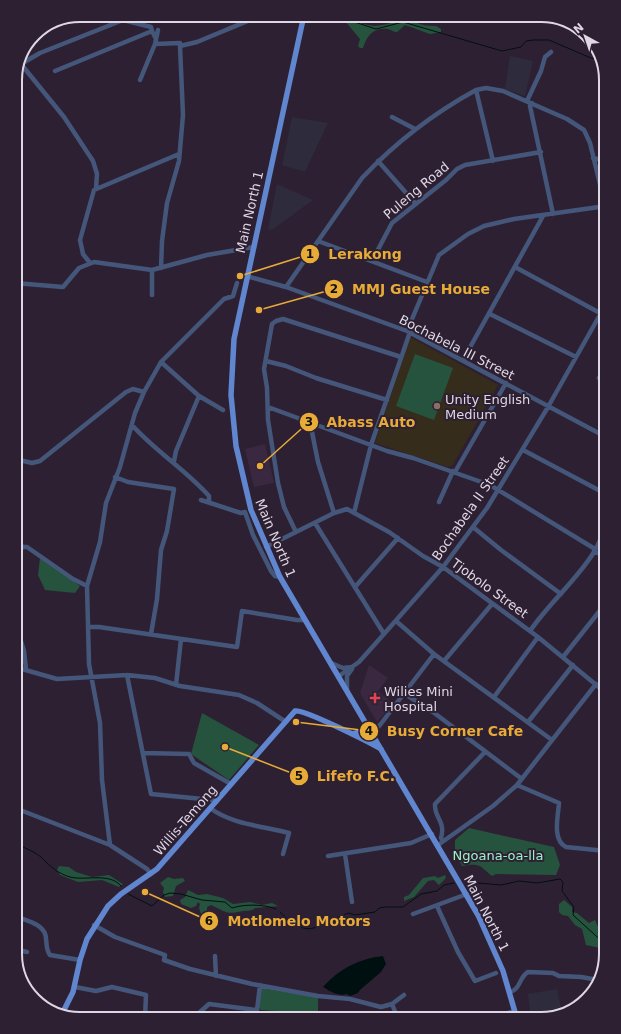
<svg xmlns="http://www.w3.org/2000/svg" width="621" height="1034" viewBox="0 0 621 1034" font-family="'DejaVu Sans',sans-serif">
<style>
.built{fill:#392840}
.industrial{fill:#2d2b3c}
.education{fill:#362c1c}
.green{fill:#25533d}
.water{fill:#001011}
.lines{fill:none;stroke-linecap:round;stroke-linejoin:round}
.stream{stroke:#001011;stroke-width:1}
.minor{stroke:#44577a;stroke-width:4.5}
.major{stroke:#5f86ce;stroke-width:5.5}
.education-dot{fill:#8d6e63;stroke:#2e2033;stroke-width:1.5}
.health-dot{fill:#e0444e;stroke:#2e2033;stroke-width:1.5}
.labels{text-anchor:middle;stroke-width:4;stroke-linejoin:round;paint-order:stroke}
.street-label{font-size:13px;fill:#dfd7e3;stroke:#2e2033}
.poi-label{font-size:13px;fill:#dfd7e3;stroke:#2e2033;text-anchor:start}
.park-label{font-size:13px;fill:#99f3c4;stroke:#2e2033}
.rim{fill:none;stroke:#dfd7e3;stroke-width:2}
.leader{fill:none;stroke:#e8ab37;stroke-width:1.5}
.callout-dot{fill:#e8ab37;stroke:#2e2033;stroke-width:1.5}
.mark-label{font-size:12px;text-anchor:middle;font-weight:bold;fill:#111}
.callout-label{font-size:14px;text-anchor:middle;font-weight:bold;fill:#e8ab37;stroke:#2e2033;stroke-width:4;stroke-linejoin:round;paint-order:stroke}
</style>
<rect width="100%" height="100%" fill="#2e2033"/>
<!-- built -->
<path class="built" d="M265,444L274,483L254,487L245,449Z
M369,665L388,678L378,691L393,704L377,722L360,693Z"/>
<!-- industrial -->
<path class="industrial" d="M510,56L533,61L525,96L505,89Z
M292,117L328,123L305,172L282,165Z
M277,184L313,200L272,230L268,229Z
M557,989L562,1014L541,1019H531L528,994Z"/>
<!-- education -->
<path class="education" d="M410,337L498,385L452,466L448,467L375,443Z"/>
<!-- green -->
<path class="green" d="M325,15H348L363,24L375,26L388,24L400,17C413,21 423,27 436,26L441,29V32L430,34L405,25L397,32C393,32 392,30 388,29C374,27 367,35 363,48H360L358,46L360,39L345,21H335Z
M415,354L453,368L434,420L396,406Z
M40,558L80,586L75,593L45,590L38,575Z
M202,713L259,745L229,780L191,754Z
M469,828L554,847L560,865L556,875L496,874L492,876C478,865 482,863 462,866L455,853V840Z
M59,866L69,867L76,872L92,877L109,875L123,884L119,887L102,880L78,882L60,875L57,870Z
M445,875L446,878L439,885L434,880L428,881L414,897L404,901V897L409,895L423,878L435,876L438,878Z
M168,877L174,879L183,878L185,881L176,886L173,896L165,897L163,892L164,888L160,883Z
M188,890L198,895L207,894L223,898L233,904L250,902L262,905L272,903L278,906L255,908C251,912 248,910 243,911C226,915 226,912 211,905L207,907V911L203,914H201L199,908L200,904L198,902L196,906L191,908L181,904L180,900L185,897Z
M564,900L572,907V912L577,913L589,923L595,920L601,934L606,937V954L599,952L600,948L586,945L582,929L575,925L568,916L562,915L559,912V904Z
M261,988L315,997L318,998V1012L317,1014L261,1010L259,1008Z"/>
<!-- water -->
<path class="water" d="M383,956L386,964L381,972L360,990L358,993L350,996L347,994C339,997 329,991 323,987C339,969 360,958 383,956Z"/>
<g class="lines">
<!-- stream -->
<path class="stream" d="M333,15L376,29L403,22L502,51L521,47L526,41L533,40H549L591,58L601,60
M15,844C22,846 37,853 42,858C51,867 57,873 70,877C85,881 110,872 121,886
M468,880L478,883L501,885L519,881L537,883L560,879L563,882L562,891L574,907L573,915L606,945
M128,894L152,906L164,895L170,893L181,894L202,900L225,902L232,908C244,904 264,904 276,909
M280,912C290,922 310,938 321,922H330L334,918L349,913L355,915L375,912L379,908L385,907H403L421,894L437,891L444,885L454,883"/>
<!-- minor -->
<path class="minor" d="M155,44L180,43V46
M21,64L64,117L93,161L97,174L96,189
M21,64L40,53L123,20L151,27L152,31
M55,71L152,31L155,37
M140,80L155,44L158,30
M476,90L493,161
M527,101L541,71L545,57L551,52
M532,103L530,106L553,214
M392,117L415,129
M593,158L606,161
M378,161L415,203
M318,241L427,282
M372,261L392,223L446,180L457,169L465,165L541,152
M90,263L83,254L80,240L94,190L179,154
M515,267L600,313
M161,268L162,241L167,203L179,161L183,115L180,46L197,42L262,15
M246,276L286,287L407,331L606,437
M15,283L63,287L79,268L94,262L152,270L207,255L254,247
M286,287L362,178C395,143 434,113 476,90L486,88L503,91L567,119L584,130L590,143L605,205
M152,295V270
M490,314L576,357
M597,320L606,325
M407,331L439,255L468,234L484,226L514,219L606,206
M463,360L543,216
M266,361L286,366L316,378L387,400
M161,362L199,396L223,410
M599,378L606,381
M268,407L387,451L413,458L490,485L595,549
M310,422L318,462L334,513
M132,425C155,451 186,470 209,496V502
M523,450L606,494
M15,459L32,463L40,461L126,392L133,389L144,392
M174,461L176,451L199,396
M455,472L506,383
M115,477L128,482L174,489L167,531L161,550L157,599L151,634
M201,500L241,513L245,512L253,535L271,571L275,576L280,577
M439,502L453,471
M354,513L371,445L410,332
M315,523L384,634
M473,527L501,550L561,594
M296,532L284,507L278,483L268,420L267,388L264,369L272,324L276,321L283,319L401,357
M22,547H27L73,579L87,586
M266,547L334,513L347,509L389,532L423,556L443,567L538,637L606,693
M594,551L606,557
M15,564L22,547L19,540L20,503L15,473
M355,587L398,538
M396,621L434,654
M15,622L24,651L26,669
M88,627H99L237,647L242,611L297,620H305
M530,631C549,603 576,581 594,552C599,544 602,535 606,527
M563,657L606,603
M444,661L492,604
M331,663L343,668L352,667
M15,667L57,679L127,675L155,678L180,686L239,695L257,703L286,722
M127,675L151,794L213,800L216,802
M339,676L359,662L384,634L443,567L487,508L548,407L606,304
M176,685L181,639
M600,688L606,681
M347,690V676L352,669
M405,694L433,712L522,779
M494,697L538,637
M528,722L573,665
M372,732L380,725L434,654L552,740
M143,753L189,754L194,763L231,784
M517,785L559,803C558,817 552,840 566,847L606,851
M15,808L110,845
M210,808C233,825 263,826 289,833L283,854
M443,841L441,838C446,821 434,818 435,804L485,752
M438,845L493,806L517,785L596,684
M345,854L352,902
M328,856L411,843L432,834
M151,874L147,869L110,845L102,780L100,723L89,664L87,586L100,542L106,503L120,467L135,413L144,392L161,362L224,299L233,296L237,283
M437,906L458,952L475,981L496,973
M413,914L467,894
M15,916C27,921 46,924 46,939C47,945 46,950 50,955L80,960
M94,925L115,937L165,955L164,960L190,969L252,984L318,996L350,999L381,1007L392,1004L398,1019
M15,949L27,952
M215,956L216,976
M75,987L96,991L112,987L146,995L145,1019
M510,992C521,989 519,977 528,972L553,973L559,976L581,977L598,980
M392,1004L404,995
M196,1019L199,1013L209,1004L256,1010
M256,1019L260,985
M486,1019L515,1011"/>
<!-- major -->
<path class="major" d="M304,15L234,339L231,395L236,446L251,510L280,577L478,915L503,971L517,1019
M352,734L360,732L368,725
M62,1014L73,992L80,960L87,939L108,906L121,894L157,869L295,711C304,709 371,743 381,749"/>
</g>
<!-- markers -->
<circle class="education-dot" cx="437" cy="406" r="4"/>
<path class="health-dot" d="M373 692h4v4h4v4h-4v4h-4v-4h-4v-4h4z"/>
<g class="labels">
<!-- street labels -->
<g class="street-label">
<text transform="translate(416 190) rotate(-40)" y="5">Puleng Road</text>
<text transform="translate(249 212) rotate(-77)" y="5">Main North 1</text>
<text transform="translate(457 347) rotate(27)" y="5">Bochabela III Street</text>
<text transform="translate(470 508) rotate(-55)" y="5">Bochabela II Street</text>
<text transform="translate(276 538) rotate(67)" y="5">Main North 1</text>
<text transform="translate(490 588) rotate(36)" y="5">Tjobolo Street</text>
<text transform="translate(185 820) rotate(-49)" y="5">Willis-Temong</text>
<text transform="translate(487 913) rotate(63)" y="5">Main North 1</text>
</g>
<!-- poi labels -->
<g class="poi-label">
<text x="445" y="404">Unity English<tspan x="445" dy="15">Medium</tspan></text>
<text x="384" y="696">Wilies Mini<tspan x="384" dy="15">Hospital</tspan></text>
</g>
<!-- park labels -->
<g class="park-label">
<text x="498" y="860">Ngoana-oa-lla</text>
</g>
</g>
<!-- crop -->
<path d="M0 0H621V1034H0ZM80 22H541A58 58 0 0 1 599 80V954A58 58 0 0 1 541 1012H80A58 58 0 0 1 22 954V80A58 58 0 0 1 80 22Z" fill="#2e2033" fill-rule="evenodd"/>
<path class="rim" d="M80 22H541A58 58 0 0 1 599 80V954A58 58 0 0 1 541 1012H80A58 58 0 0 1 22 954V80A58 58 0 0 1 80 22Z"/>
<!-- callouts -->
<path class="leader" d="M240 276L310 254M259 310L334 289M260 466L309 422M296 722L369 731M225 747L299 776M145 892L209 921"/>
<g class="callout-dot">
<circle cx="240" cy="276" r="4"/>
<circle cx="259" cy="310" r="4"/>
<circle cx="260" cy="466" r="4"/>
<circle cx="296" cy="722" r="4"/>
<circle cx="225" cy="747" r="4"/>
<circle cx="145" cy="892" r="4"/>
<circle cx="310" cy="254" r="10"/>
<circle cx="334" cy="289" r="10"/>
<circle cx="309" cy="422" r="10"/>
<circle cx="369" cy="731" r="10"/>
<circle cx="299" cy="776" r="10"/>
<circle cx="209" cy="921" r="10"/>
</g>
<g class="mark-label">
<text x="310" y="258">1</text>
<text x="334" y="293">2</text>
<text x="309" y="426">3</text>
<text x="369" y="735">4</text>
<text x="299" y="780">5</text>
<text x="209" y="925">6</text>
</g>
<g class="callout-label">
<text x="365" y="259">Lerakong</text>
<text x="421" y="294">MMJ Guest House</text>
<text x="371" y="427">Abass Auto</text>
<text x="455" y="736">Busy Corner Cafe</text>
<text x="356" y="781">Lifefo F.C.</text>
<text x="299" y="926">Motlomelo Motors</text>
</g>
<!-- north arrow -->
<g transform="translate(585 36) rotate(320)" stroke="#2e2033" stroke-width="3" paint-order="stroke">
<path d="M0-3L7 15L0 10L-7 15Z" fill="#dfd7e3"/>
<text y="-6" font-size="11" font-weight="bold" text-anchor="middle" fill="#dfd7e3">N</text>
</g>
</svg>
